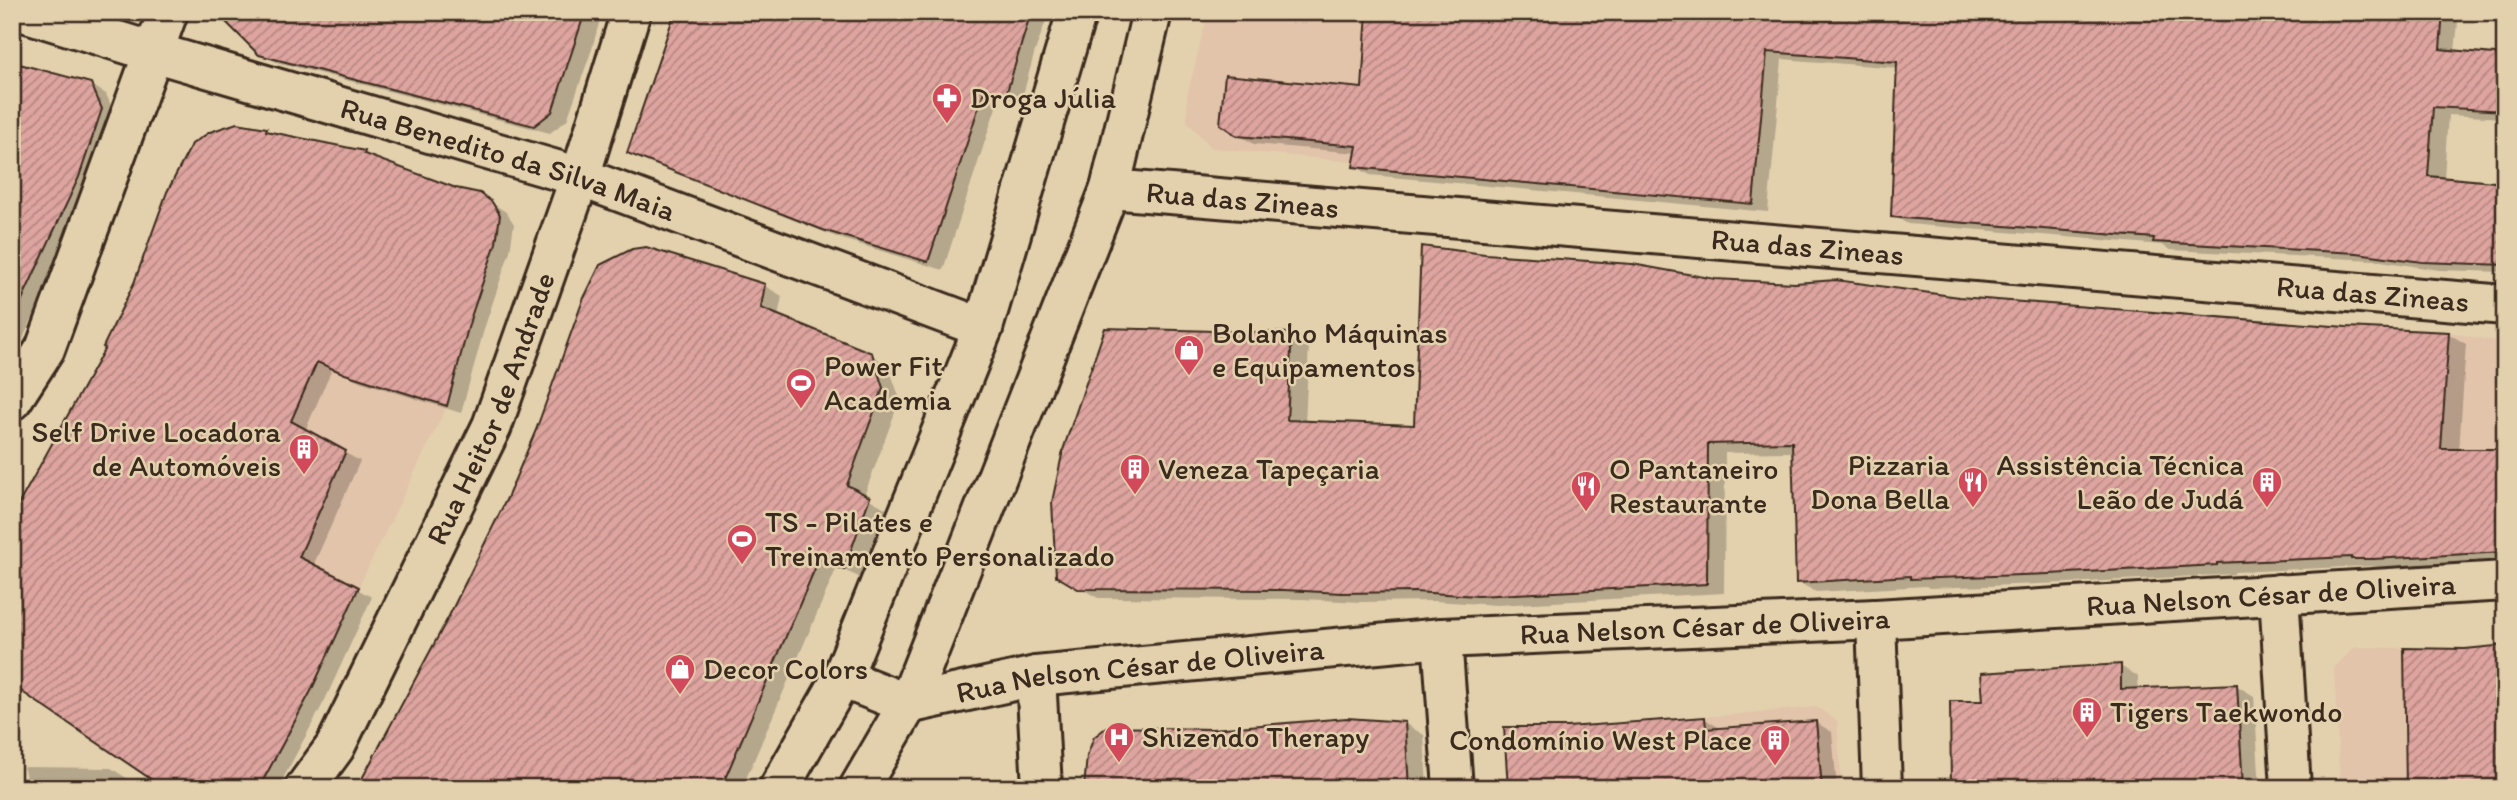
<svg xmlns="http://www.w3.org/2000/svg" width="2517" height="800" viewBox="0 0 2517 800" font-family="Itim,sans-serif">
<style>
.built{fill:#e2c4aa}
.shadow{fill:#0003}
.building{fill:url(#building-hatch);stroke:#3b2a1e;stroke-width:2}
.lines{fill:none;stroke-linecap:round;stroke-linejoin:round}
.minor-casing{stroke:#3b2a1e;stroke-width:44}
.secondary-casing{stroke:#3b2a1e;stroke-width:44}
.minor{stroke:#e3d1ae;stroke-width:38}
.secondary{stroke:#e3d1ae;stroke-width:38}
.labels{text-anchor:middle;stroke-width:5;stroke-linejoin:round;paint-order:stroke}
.poi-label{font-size:30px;fill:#3b2a1e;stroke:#e3d1ae;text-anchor:start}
.street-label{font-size:30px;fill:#3b2a1e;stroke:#e3d1ae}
</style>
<defs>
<pattern id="building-hatch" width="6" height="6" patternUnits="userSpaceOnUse" patternTransform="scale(1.75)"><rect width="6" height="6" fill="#dea49f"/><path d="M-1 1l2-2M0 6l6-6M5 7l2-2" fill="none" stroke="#b58681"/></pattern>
</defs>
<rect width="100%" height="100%" fill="#e3d1ae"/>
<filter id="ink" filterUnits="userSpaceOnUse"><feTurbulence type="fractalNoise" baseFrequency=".0143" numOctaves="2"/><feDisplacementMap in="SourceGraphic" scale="14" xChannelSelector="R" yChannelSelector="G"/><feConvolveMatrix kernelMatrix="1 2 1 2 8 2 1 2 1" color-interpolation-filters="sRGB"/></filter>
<g filter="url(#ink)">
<!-- built -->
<path class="built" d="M1208,12H1367L1354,162L1212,148L1187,122V96Z
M2449,332L2505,343V449H2441Z
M285,348L349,375L447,406L346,613L198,540Z
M2355,647L2405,648L2406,788H2340L2334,668Z
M1817,707L1837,721L1842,788H1710L1705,717Z"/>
<!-- shadow -->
<path class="shadow" d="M235,12H602L592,49L567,120L550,133L276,62L260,53Z
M678,12H1049L1035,51L1021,102L1000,95L943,270L839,238L644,161L630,153Z
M1369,12H2459L2455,52L2505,57V118L2448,115L2444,179L2505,185V272L2439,270L2374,260L2170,250L2162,245L1908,224L1893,216L1898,68L1782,59L1768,212L1370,175L1355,166L1358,153L1254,144L1238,135L1364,90Z
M12,63L90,84L106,94L117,119L94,186L12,362Z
M267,129L276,135L365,152L379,161L455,189L479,195L506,212L514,224L510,251L485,326L461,413L362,382L332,369L305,431L360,461L313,566L372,597L325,700L278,788H164L12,685Z
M646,249L765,286L782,296L778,317L871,355L888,365L900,399L864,496L887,509L861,578L837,567L742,788H358Z
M1714,281L2346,329L2449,334L2466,344L2459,451H2505V562L2392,568L2368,566L2234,572V574L2068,583L1929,588L1926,586L1816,592L1798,582L1794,452L1725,453L1724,593L1498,605L1433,601L1361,602L1303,599L1098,598L1057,575L1291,335L1309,345L1305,423L1415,426Z
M2120,666L2138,676V690L2237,686L2254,696L2260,788H1953L1985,702Z
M1705,719L1723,730L1815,722L1832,732L1837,788H1509L1567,729Z
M1404,723L1424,735L1427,788H1088L1212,731Z
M23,767L111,768L142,788H30Z"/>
<!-- building -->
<path class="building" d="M216,12H585L552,112L534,126L259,55Z
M675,12H1031L1006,95L985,88L928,262L823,230L627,153Z
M1367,12H2443L2440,49L2505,55V111L2433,107L2428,176L2505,183V265L2422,262L2357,253L2153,242L2154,238L1891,217L1897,62L1767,52L1753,204L1353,167L1357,146L1237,136L1220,124L1225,75L1362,88Z
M12,62L91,83L102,109L79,177L12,321Z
M237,123L267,128L266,131L365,151L364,154L456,188L480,193L492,202L500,215L496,243L471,317L447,406L345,374L317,362L291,421L346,451L299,557L359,587L311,691L259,788H164L12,685V516L105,348L103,347L134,283L167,192L192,144L210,132Z
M1421,246L1485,254L1632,264L1715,279L1795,283L1836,280L1959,297L2346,327L2449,332L2441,449H2505V552L2373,559H2351V557L2217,563V565L2049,574L1910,579V576L1796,583L1792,442L1708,444L1707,584L1478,596L1414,592L1342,593L1284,590L1078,589L1056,576L1052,502L1063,450L1105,328L1292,333L1287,420L1414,425Z
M646,247L765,284L761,308L872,353L883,388L847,485L870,497L844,570L819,559L721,788H357L449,616L508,496L536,430L583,300L600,265L632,249Z
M2505,645V788H2406L2404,648L2465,649Z
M2121,664V689L2237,684L2243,788H1951L1950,701H1983L1981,673Z
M1705,717L1706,729L1816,721L1822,788H1508L1504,727H1567Z
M1347,718L1405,722L1409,788H1084L1087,756L1094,737L1107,727L1212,729Z"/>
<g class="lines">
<!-- minor casing -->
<g class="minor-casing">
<g id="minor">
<path id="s1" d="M24,12L153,52L580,177L983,328"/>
<path id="s2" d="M1110,189L2505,305"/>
<path d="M12,400L45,349L168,12"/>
<path d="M2279,594L2291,788"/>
<path d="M1876,619L1882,788"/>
<path d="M1442,638L1453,788"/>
<path d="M1036,676L1042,788"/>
<path id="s3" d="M842,678L908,704L1036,676L1442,638L1876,619L2505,581"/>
<path id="s4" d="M305,788L335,747L492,426L580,177L631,12"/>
</g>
</g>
<!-- secondary casing -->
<g class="secondary-casing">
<path id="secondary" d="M779,788L842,678L983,328L1077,12
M859,788L908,704L1110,189L1152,12"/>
</g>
<!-- minor -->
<use href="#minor" class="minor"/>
<!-- secondary -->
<use href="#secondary" class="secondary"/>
</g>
</g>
<!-- icons -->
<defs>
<g id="pharmacy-pin" transform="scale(1.575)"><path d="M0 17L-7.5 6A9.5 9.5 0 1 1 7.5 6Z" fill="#d1495b" stroke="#e3d1ae"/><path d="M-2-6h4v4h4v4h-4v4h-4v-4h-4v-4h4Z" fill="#fff"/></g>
<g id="shop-pin" transform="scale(1.575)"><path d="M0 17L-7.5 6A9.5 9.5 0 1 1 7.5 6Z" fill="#d1495b" stroke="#e3d1ae"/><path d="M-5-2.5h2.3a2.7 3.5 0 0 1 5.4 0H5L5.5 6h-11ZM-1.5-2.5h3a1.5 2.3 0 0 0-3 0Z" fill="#fff"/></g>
<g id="stadium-pin" transform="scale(1.575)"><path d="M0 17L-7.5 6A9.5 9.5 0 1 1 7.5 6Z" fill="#d1495b" stroke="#e3d1ae"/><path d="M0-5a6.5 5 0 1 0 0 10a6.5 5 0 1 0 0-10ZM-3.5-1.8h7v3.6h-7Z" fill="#fff"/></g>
<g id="building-pin" transform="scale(1.575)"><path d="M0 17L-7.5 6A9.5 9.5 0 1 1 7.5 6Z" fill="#d1495b" stroke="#e3d1ae"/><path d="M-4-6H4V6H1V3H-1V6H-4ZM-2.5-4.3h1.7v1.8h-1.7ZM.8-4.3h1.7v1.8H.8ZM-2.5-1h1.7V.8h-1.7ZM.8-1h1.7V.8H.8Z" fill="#fff"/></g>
<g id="restaurant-pin" transform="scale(1.575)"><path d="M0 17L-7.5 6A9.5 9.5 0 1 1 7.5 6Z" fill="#d1495b" stroke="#e3d1ae"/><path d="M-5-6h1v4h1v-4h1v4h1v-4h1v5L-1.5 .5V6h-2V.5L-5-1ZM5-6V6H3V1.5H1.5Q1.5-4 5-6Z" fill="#fff"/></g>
<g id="hospital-pin" transform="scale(1.575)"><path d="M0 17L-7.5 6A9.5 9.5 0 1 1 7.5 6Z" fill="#d1495b" stroke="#e3d1ae"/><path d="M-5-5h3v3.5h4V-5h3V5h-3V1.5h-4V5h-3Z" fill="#fff"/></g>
</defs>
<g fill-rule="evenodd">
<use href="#pharmacy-pin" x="947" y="98"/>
<use href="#shop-pin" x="1189" y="350"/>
<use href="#stadium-pin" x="801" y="383"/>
<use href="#building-pin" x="304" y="449"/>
<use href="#building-pin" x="1135" y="469"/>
<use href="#restaurant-pin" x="1973" y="482"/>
<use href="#building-pin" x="2267" y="482"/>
<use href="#restaurant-pin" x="1586" y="486"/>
<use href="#stadium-pin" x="742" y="539"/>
<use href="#shop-pin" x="680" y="669"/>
<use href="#building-pin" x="2087" y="712"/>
<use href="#hospital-pin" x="1119" y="737"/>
<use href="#building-pin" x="1775" y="740"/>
</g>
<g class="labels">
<!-- poi labels -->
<g class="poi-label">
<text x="970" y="108">Droga Júlia</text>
<text x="1212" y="343">Bolanho Máquinas<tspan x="1212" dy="34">e Equipamentos</tspan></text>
<text x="824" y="376">Power Fit<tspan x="824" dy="34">Academia</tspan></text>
<text x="281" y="442" text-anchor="end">Self Drive Locadora<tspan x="281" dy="34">de Automóveis</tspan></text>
<text x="1950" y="475" text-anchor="end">Pizzaria<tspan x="1950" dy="34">Dona Bella</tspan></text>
<text x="2244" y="475" text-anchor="end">Assistência Técnica<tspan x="2244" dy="34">Leão de Judá</tspan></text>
<text x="1158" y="479">Veneza Tapeçaria</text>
<text x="1609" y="479">O Pantaneiro<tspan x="1609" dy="34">Restaurante</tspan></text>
<text x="765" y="532">TS - Pilates e<tspan x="765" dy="34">Treinamento Personalizado</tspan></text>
<text x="703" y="679">Decor Colors</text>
<text x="2110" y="722">Tigers Taekwondo</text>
<text x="1142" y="747">Shizendo Therapy</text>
<text x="1752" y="750" text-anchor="end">Condomínio West Place</text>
</g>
<!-- street labels -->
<g class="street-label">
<text dy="10" stroke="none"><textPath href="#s1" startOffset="506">Rua Benedito da Silva Maia</textPath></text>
<text dy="10" stroke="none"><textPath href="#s2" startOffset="133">Rua das Zineas</textPath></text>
<text dy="10" stroke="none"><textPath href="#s2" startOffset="700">Rua das Zineas</textPath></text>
<text dy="10" stroke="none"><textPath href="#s2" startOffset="1267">Rua das Zineas</textPath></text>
<text dy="10" stroke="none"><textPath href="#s4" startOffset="424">Rua Heitor de Andrade</textPath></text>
<text dy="10" stroke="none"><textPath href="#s3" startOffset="1440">Rua Nelson César de Oliveira</textPath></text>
<text dy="10" stroke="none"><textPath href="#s3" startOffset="873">Rua Nelson César de Oliveira</textPath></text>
<text dy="10" stroke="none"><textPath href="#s3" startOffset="306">Rua Nelson César de Oliveira</textPath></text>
</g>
</g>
<!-- margin -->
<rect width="2517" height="800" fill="none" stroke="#e3d1ae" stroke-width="42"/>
<rect x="21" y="21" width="2475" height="758" fill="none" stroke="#3b2a1e" stroke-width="2.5" filter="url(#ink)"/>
</svg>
